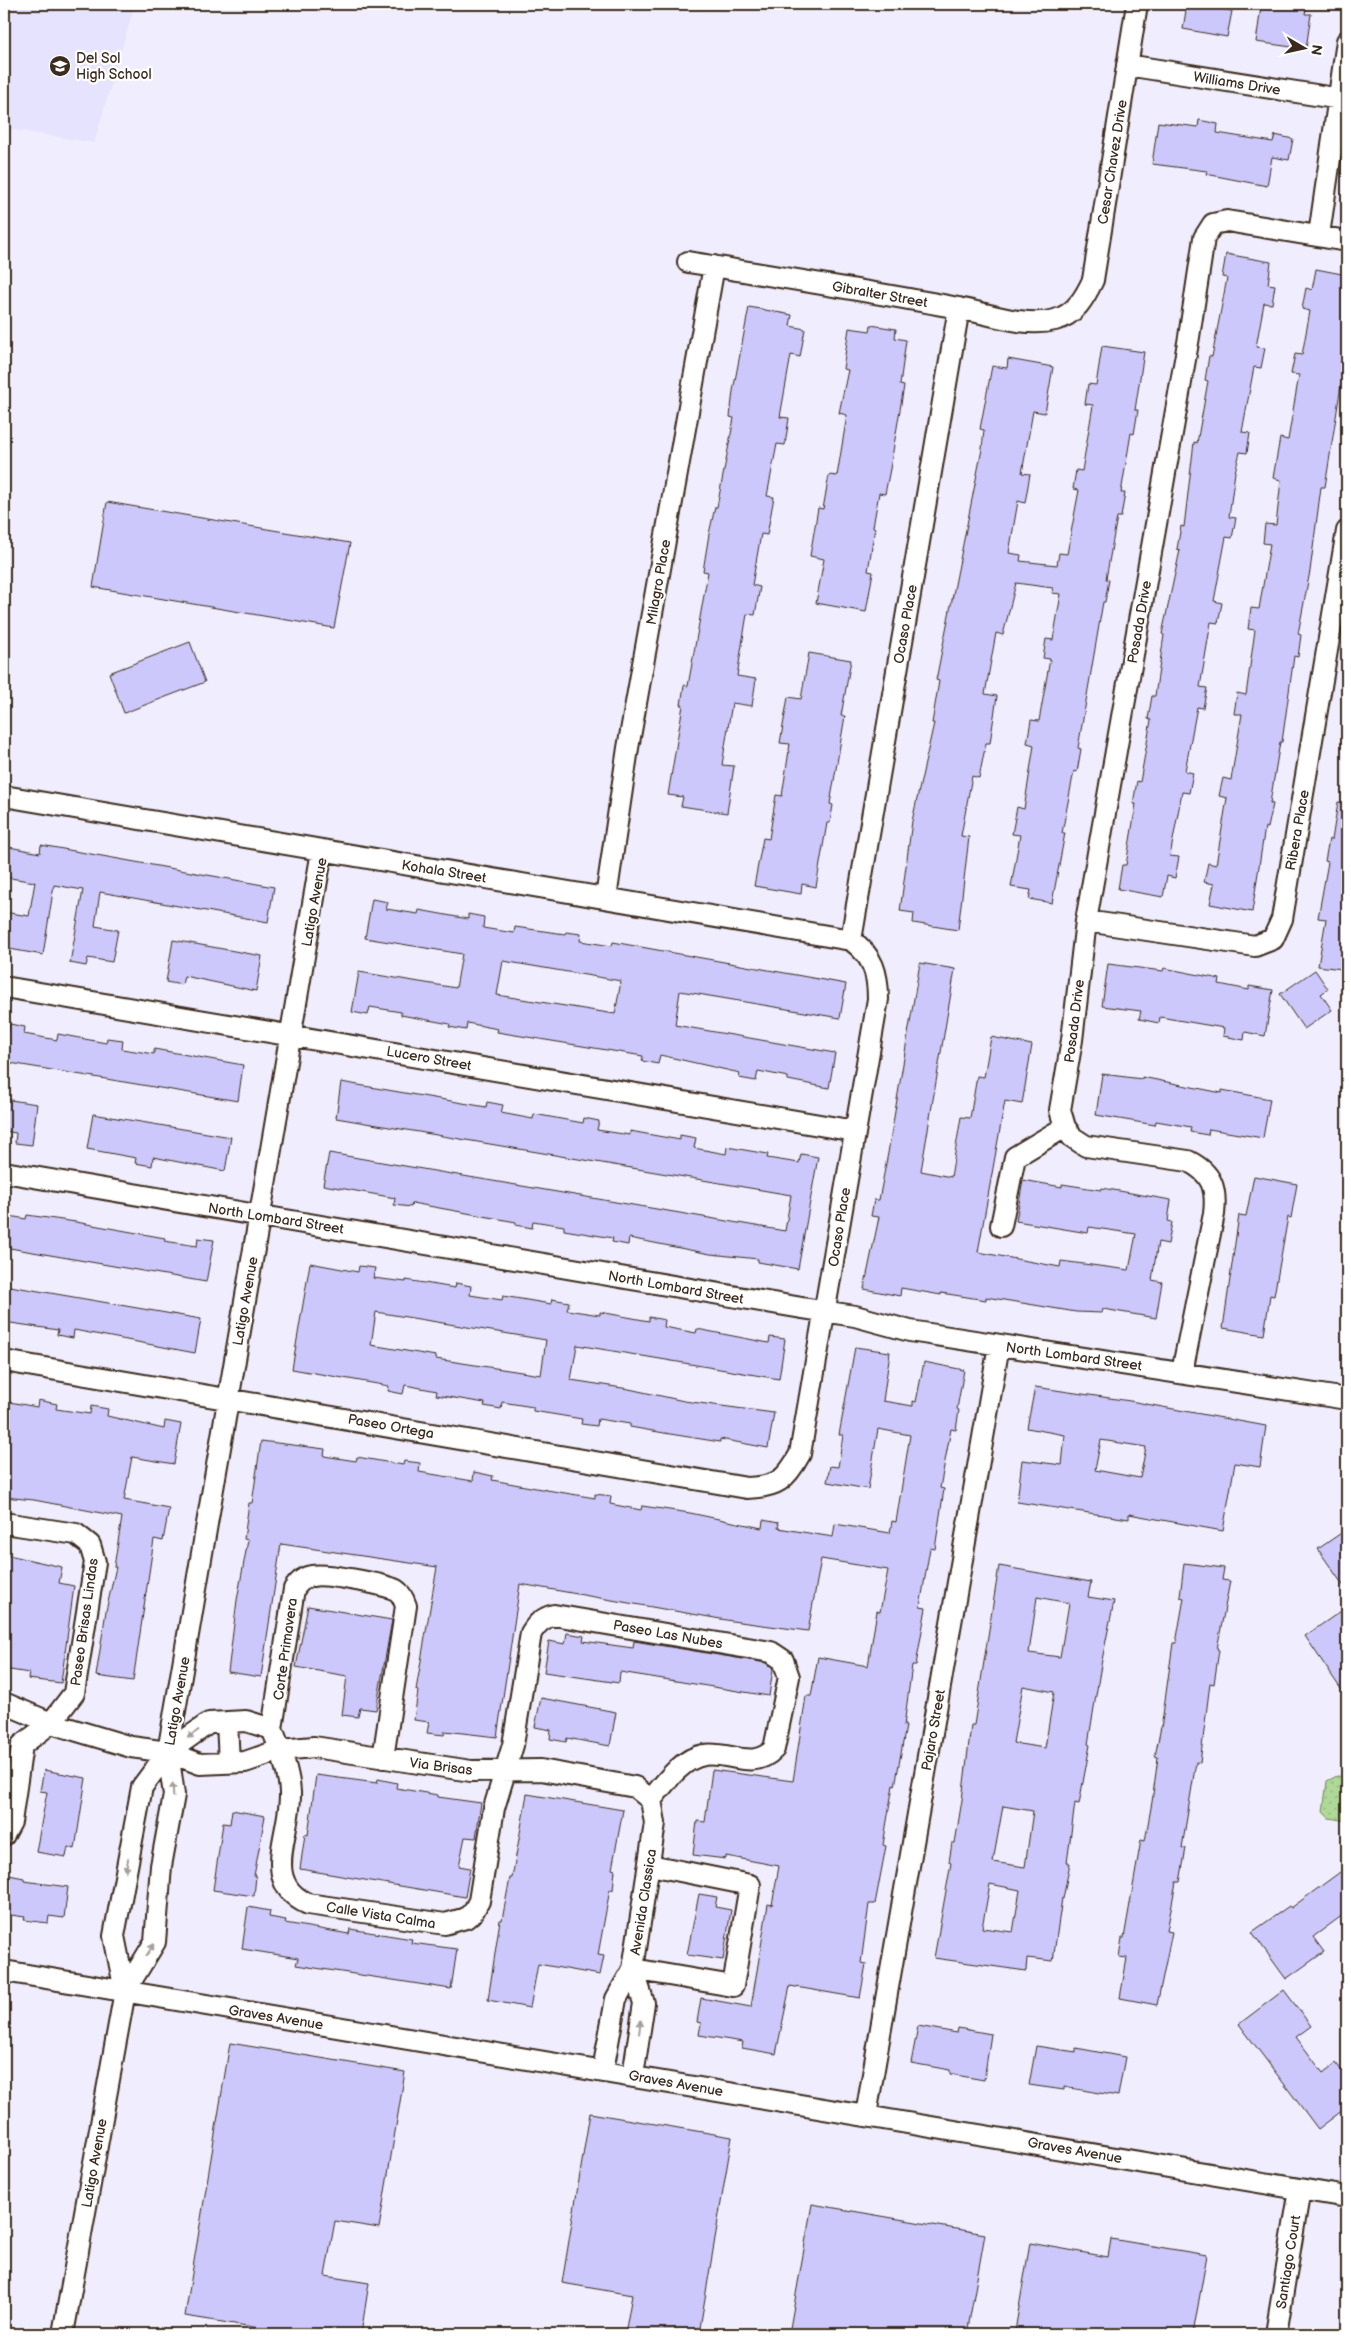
<svg xmlns="http://www.w3.org/2000/svg" width="1351" height="2338" viewBox="0 0 1351 2338" font-family="'Balsamiq Sans',sans-serif">
<style>
.built{fill:#e5e3fd}
.park{fill:url(#park-dots);stroke:#74825a}
.building{fill:#ccc8fb;stroke:#3b2a1e;fill-rule:evenodd}
.lines{fill:none;stroke-linecap:round;stroke-linejoin:round}
.minor-casing{stroke:#3b2a1e;stroke-width:24}
.minor{stroke:#fff;stroke-width:20}
.oneway{fill:#a79f9a}
.labels{text-anchor:middle;stroke-width:4.5;stroke-linejoin:round;paint-order:stroke}
.poi-label{font-size:14px;fill:#3b2a1e;stroke:#fff;text-anchor:start}
.street-label{font-size:14px;fill:#3b2a1e;stroke:#fff}
</style>
<defs>
<pattern id="park-dots" width="8" height="8" patternUnits="userSpaceOnUse" patternTransform="scale(1.25)"><rect width="8" height="8" fill="#aed996"/><path d="M2 2h.1M6 6h.1" fill="none" stroke="#97ba81" stroke-width="1.8" stroke-linecap="round"/></pattern>
</defs>
<rect width="100%" height="100%" fill="#f0eefe"/>
<filter id="ink" filterUnits="userSpaceOnUse"><feTurbulence type="fractalNoise" baseFrequency=".02" numOctaves="2"/><feDisplacementMap in="SourceGraphic" scale="10" xChannelSelector="R" yChannelSelector="G"/><feConvolveMatrix kernelMatrix="1 2 1 2 8 2 1 2 1" color-interpolation-filters="sRGB"/></filter>
<g filter="url(#ink)">
<!-- built -->
<path class="built" d="M4,4H135L94,143L4,128Z"/>
<!-- park -->
<path class="park" d="M1337,1776L1347,1777V1821L1329,1818L1323,1812L1327,1781Z"/>
<!-- building -->
<path class="building" d="M1187,4H1222L1221,9L1232,11L1227,37L1183,29Z
M1273,4H1307L1305,14H1311L1306,49L1256,42L1261,7L1272,9Z
M1199,120L1218,124L1217,133L1273,142L1275,135L1293,139L1289,160L1272,157L1267,186L1206,174L1207,171L1152,164L1158,122L1198,127Z
M1226,254L1271,262L1268,284L1275,285L1272,304L1264,303L1256,347L1265,348L1261,368L1254,367L1242,432L1250,433L1247,453L1240,452L1235,472L1229,517L1236,518L1232,538L1226,537L1214,601L1222,603L1218,623L1211,622L1200,687L1207,688L1203,708L1197,707L1185,771L1193,773L1189,793L1182,792L1170,856L1179,857L1175,878L1167,876L1163,897L1118,889L1122,865H1126L1136,804H1133L1137,781L1140,782L1151,720L1148,719L1152,696H1155L1164,635L1162,634L1180,550L1177,549L1181,526L1184,527L1194,442L1197,443L1208,381L1205,380L1209,356L1212,357L1227,278L1222,277Z
M1316,269L1347,275V347L1325,487H1321L1310,571L1298,634L1301,635L1298,657L1294,656L1282,742H1280L1270,803L1273,804L1268,828L1265,827L1252,912L1210,904L1214,884L1204,882L1208,863L1216,865L1227,798L1219,796L1223,778L1231,780L1242,714H1234L1237,693L1246,695L1255,630L1248,629L1251,608L1259,609L1270,544L1263,543L1265,524L1276,525L1281,480L1273,478L1280,438L1288,440L1299,375L1291,374L1295,354L1302,355L1310,311L1302,309L1306,288L1312,290Z
M749,307L792,315L790,326L805,329L800,357L791,355L780,417L789,418L785,445L777,444L767,496L774,497L767,535L761,534L752,585L760,587L755,615L747,614L737,676L756,679L752,706L732,703L722,765L734,766L727,813L681,806L683,797L668,795L683,705H681L684,685L688,686L708,572L703,571L709,534L715,507H717L734,418L730,417L733,391Z
M871,325L896,329L895,338L906,340L900,385L904,386L890,469L885,494L879,493L873,527L875,528L868,571L873,572L866,612L816,603L824,559L810,556L818,508L823,509L829,475L837,476L847,415L839,413L848,370L843,369L849,328L870,331Z
M1102,346L1144,352L1135,410H1138L1134,434L1131,433L1121,493H1125L1121,517H1117L1106,579L1109,580L1105,602H1103L1078,748L1081,749L1077,772L1074,771L1062,833H1065L1052,903L1029,899L1031,890L1011,887L1020,835L1012,834L1017,807L1024,809L1034,745L1027,743L1031,720L1039,721L1050,659L1043,658L1046,639L1053,640L1061,594L1052,593L1053,588L1016,583L1003,635L996,633L985,694L997,696L990,743H986L979,778L972,776L961,836L969,837L958,930L913,923L914,913L900,911L912,821L934,723H932L939,681L936,680L982,449L984,430L980,429L992,366L1007,368L1008,359L1053,367L1045,413L1033,411L1022,473L1030,474L1025,503L1018,501L1009,553L1021,555L1020,561L1057,565L1059,553L1067,554L1079,490L1073,489L1076,470L1082,471L1093,405L1085,404L1088,384L1096,385Z
M107,502L350,543L334,628L93,587Z
M190,642L205,682L124,713L109,673Z
M809,653L851,660L841,716H845L830,804L833,805L830,823H827L816,887L802,884L801,894L754,886L763,838L769,839L776,795L782,796L790,744L780,743L788,697L801,699Z
M1338,802L1347,803V961L1343,960L1342,969L1318,966L1326,919L1318,918L1328,862L1325,861L1329,839L1332,840Z
M41,845L274,887L268,922L100,892L95,926L118,930L112,962L88,958L86,966L70,963L83,890L54,885L43,955L4,948V912L29,916L35,882L4,877V846L40,853Z
M372,899L388,902L386,909L418,914L419,910L468,919V914L484,917L483,928L514,933L515,927L565,934L566,932L581,934L580,941L612,946L613,942L846,984L840,1018L680,991L675,1025L835,1053L829,1088L788,1080V1077L758,1071L756,1081L739,1078L740,1073L660,1055L658,1064L642,1061L643,1056L497,1032L498,1029L467,1023L466,1030L449,1027L450,1024L401,1015V1012L370,1007L368,1015L352,1012L359,972L456,988L462,954L365,938ZM503,961L621,981L615,1014L497,995Z
M173,940L262,956L256,991L184,976L182,985L166,982Z
M920,963L955,969L921,1171L951,1177L961,1117L970,1118L977,1076L984,1077L991,1037L1032,1045L1022,1104L1005,1101L978,1252L1060,1267L1061,1261L1129,1270L1136,1234L1089,1227L1088,1233L1016,1221L1023,1180L1062,1187V1184L1101,1190L1102,1188L1171,1200L1168,1221L1172,1222L1168,1244L1158,1242L1152,1280L1162,1282L1156,1318L1103,1309L1102,1313L1076,1312L986,1297V1300L941,1293V1295L901,1288L900,1296L864,1289L879,1217L871,1216L874,1200H879L888,1153Z
M1108,964L1163,971L1164,968L1220,979L1219,984L1249,990V986L1273,990L1265,1036L1245,1032L1244,1040L1223,1036L1224,1028L1160,1017L1159,1023L1139,1019L1141,1011L1102,1006Z
M1315,970L1328,989L1321,994L1332,1010L1304,1029L1280,994Z
M10,1024L25,1027L24,1034L57,1040L58,1034L106,1043L107,1038L123,1040L122,1049L154,1054V1049L243,1065L238,1101L4,1062Z
M1102,1074L1142,1079V1077L1222,1093V1090L1270,1099L1263,1138L1209,1129L1208,1135L1190,1132L1191,1127L1156,1121L1155,1125L1096,1115Z
M341,1082L486,1107L487,1102L503,1105L501,1113L533,1119L534,1114L583,1123L584,1118L599,1121L597,1130L630,1135V1131L680,1140V1135L696,1138L694,1148L726,1154L727,1147L768,1154L767,1158L799,1163L801,1154L818,1157L798,1269L758,1262V1259L710,1254L629,1238L628,1245L612,1242L613,1238L564,1230V1226L533,1221L532,1228L516,1225V1222L412,1203L411,1207L394,1205L395,1198L323,1185L329,1153L785,1231L791,1195L336,1118Z
M4,1099L37,1104L32,1145L15,1143L16,1133L4,1131Z
M93,1114L231,1137L225,1171L153,1157L152,1166L135,1163L136,1158L87,1149Z
M1254,1176L1297,1184L1291,1218L1288,1217L1274,1296L1270,1295L1264,1335L1223,1328L1239,1215L1246,1216Z
M4,1215L26,1219L27,1215L76,1222L165,1238L164,1241L197,1246L198,1238L214,1240L206,1282L4,1247Z
M310,1263L358,1272L359,1266L375,1268L373,1278L406,1282V1280L455,1288L456,1283L471,1286L470,1295L502,1300L503,1296L551,1304L552,1299L569,1302L567,1310L600,1315V1312L649,1321V1317L665,1320L664,1327L696,1333L697,1329L769,1343L770,1337L785,1339L779,1379L577,1345L571,1380L629,1389L684,1401L774,1413L768,1448L720,1439V1442L670,1434L630,1427V1424L598,1419L597,1426L581,1424L582,1419L533,1411V1407L502,1402L501,1409L484,1406L485,1403L436,1395L437,1391L405,1385L403,1394L388,1391L389,1386L292,1369ZM376,1312L546,1340L541,1375L436,1359V1356L371,1345Z
M4,1285L201,1319L195,1353L74,1330L73,1338L57,1335L58,1330L4,1322Z
M855,1347L890,1352L883,1401L913,1406V1401L916,1402L924,1362L964,1370L957,1409L959,1410L956,1430L951,1429L940,1488L944,1489L935,1549L930,1548L920,1607L926,1608L916,1665H912L904,1726H906L895,1786L893,1785L883,1845L886,1846L875,1904H869L861,1963L866,1964L860,1998L790,1986L776,2054L742,2048L743,2042L699,2035L701,2023L697,2022L701,1998L751,2007L768,1904L772,1905L779,1866L726,1856V1859L693,1855L697,1821L705,1822L712,1770L793,1781L806,1696H811L818,1657L868,1666L877,1611L880,1612L888,1570L821,1559L808,1631L732,1621L520,1584L497,1737L445,1731L444,1735L427,1733L429,1722L414,1720L418,1691L416,1690L437,1567L281,1544L261,1677L228,1672L237,1600L248,1540L244,1539L249,1503H252L261,1441L325,1449L324,1456L356,1461L357,1457L403,1465L404,1461L420,1463L419,1472L473,1481L474,1472L493,1476L492,1480L547,1490L595,1498V1494L611,1496L610,1504L641,1510L642,1506L690,1513L762,1528L763,1520L779,1523L778,1528L833,1537L835,1524L890,1533L892,1521L896,1522L910,1435L878,1429L868,1489L827,1482L830,1466L838,1467L843,1435H839Z
M1035,1387L1130,1401L1266,1426L1260,1467L1235,1463L1223,1531L1129,1514V1519L1017,1502L1022,1460L1062,1465L1065,1435L1027,1428ZM1101,1440L1146,1447L1140,1478L1095,1470Z
M38,1400L57,1404L56,1409L90,1414L91,1406L108,1409L107,1416L164,1429L165,1421L181,1424L174,1464L132,1457L124,1500L169,1508L163,1541L154,1539L133,1681L96,1676L106,1611L116,1567H114L122,1517L34,1500L4,1497V1401L37,1407Z
M1347,1529V1591L1318,1549Z
M4,1554L62,1567L59,1583L74,1586L61,1683L28,1679L29,1673L4,1669Z
M1184,1563L1224,1568L1222,1580L1230,1581L1217,1649L1219,1650L1214,1684L1210,1683L1200,1763L1196,1762L1182,1848H1186L1180,1882H1176L1167,1931L1172,1932L1157,2005L1120,1998L1127,1958L1119,1957L1122,1938H1124L1141,1840L1145,1841L1152,1802L1158,1757L1155,1756L1162,1722L1173,1643H1176L1184,1598L1180,1597Z
M999,1566L1091,1582L1088,1597L1114,1601L1101,1665L1088,1744L1090,1745L1079,1804L1075,1803L1067,1863H1070L1063,1899L1062,1898L1053,1961L1027,1958L1026,1971L934,1958L951,1863L949,1862L952,1843H955L962,1800L971,1725H974ZM1037,1597L1069,1603L1060,1657L1029,1653ZM1023,1686L1054,1692L1045,1748L1013,1743ZM1003,1806L1033,1811L1025,1867L993,1862ZM990,1884L1020,1890L1013,1932L982,1928Z
M308,1606L392,1620L376,1710L360,1708L358,1717L342,1715L347,1676L296,1667Z
M1347,1607V1698L1305,1636Z
M567,1633L584,1636L583,1641L633,1648L634,1641L767,1663L773,1669L769,1696L620,1672L619,1683L544,1672L549,1641L565,1644Z
M541,1698L616,1712L610,1746L567,1738L566,1742L550,1739L551,1730L535,1727Z
M44,1770L86,1778L75,1849L68,1847L66,1857L36,1852L47,1792L40,1791Z
M316,1775L377,1783L378,1779L397,1783L396,1788L438,1795V1797L481,1803L476,1838L465,1837L459,1866L470,1868L465,1897L300,1869L305,1834L308,1835Z
M527,1794L623,1810L612,1869L615,1870L613,1890L610,1889L598,1955L604,1956L600,1975L538,1964L530,2008L488,2000L500,1920H502L510,1878H512Z
M232,1810L265,1816L254,1876H256L254,1896L213,1890L223,1823L230,1824Z
M1347,1867V1912L1313,1937L1324,1952L1286,1979L1252,1932L1289,1906L1291,1908Z
M4,1874L24,1878V1881L68,1887L64,1918L49,1916L48,1923L24,1920L25,1917L4,1914Z
M699,1894L717,1897L715,1907L731,1910L723,1960L687,1955Z
M248,1907L270,1911L269,1917L286,1920L285,1923L349,1934L350,1929L412,1939L411,1943L457,1949L451,1989L296,1965L298,1958L242,1949Z
M1284,1990L1311,2026L1296,2037L1323,2073L1336,2063L1347,2078V2107L1318,2129L1239,2024Z
M918,2026L957,2033L958,2028L991,2034L984,2080L950,2074V2070L911,2063Z
M230,2043L405,2072L379,2228L335,2221L325,2276L369,2283L361,2334H297L185,2316Z
M1036,2046L1076,2052V2048L1125,2057L1118,2096L1064,2087V2090L1029,2085Z
M590,2113L732,2137L699,2334H625L632,2295L562,2283Z
M812,2204L985,2234L967,2334H789Z
M1111,2239L1207,2255L1193,2334H1033L1015,2331L1030,2243L1108,2257Z"/>
<g class="lines">
<!-- minor casing -->
<g class="minor-casing">
<path id="minor" d="M1127,65L1347,100
M1319,235L1347,41
M688,262C778,277 868,291 958,308C988,313 1024,328 1055,320C1075,315 1085,297 1093,280L1137,4
M4,796L851,940C873,956 878,973 878,999L800,1454C786,1480 777,1487 747,1488L4,1361
M606,898L628,748L714,266
M1086,921L1255,946L1273,939L1282,919L1347,531
M851,940L959,308
M4,987L855,1131
M1065,1127L1072,1137L1086,1146L1188,1161C1212,1173 1217,1188 1214,1214L1182,1372
M4,1172L802,1308L855,1316L910,1331L1347,1399
M1001,1226L1015,1157L1065,1127L1060,1110L1072,1040L1086,921L1189,337L1204,238L1213,224L1227,221L1347,241
M4,1523L76,1534L90,1545L95,1562L74,1693L51,1723L22,1745L11,1822L4,1835
M4,1703L51,1723L131,1747L168,1752L200,1764L245,1762L280,1750L314,1747L471,1771L541,1770L635,1787L651,1800
M227,1722L229,1763
M168,1752L322,851
M168,1752L209,1723L246,1721L272,1729
M383,1758L406,1606C404,1600 401,1593 396,1590C384,1584 324,1573 312,1576C304,1577 298,1583 294,1589L272,1729C280,1748 289,1771 290,1792C292,1832 259,1882 308,1904L445,1924L466,1918L473,1912L479,1901L494,1808L513,1745L531,1633C537,1623 543,1618 554,1615L771,1652L783,1660L789,1677L774,1749C753,1771 729,1751 704,1755C682,1758 664,1784 651,1800L655,1823L633,1969L616,1999L603,2070
M633,1969L733,1986L750,1885L650,1865
M633,1969L644,2003L633,2076
M4,1971L1347,2197
M866,2115L999,1345
M63,2334L125,1991L114,1936L142,1787L168,1752L174,1795L161,1866L155,1942L125,1991
M1276,2334L1300,2189"/>
</g>
<!-- minor -->
<use href="#minor" class="minor"/>
</g>
<!-- one-way arrows -->
<defs><path id="oneway-solid" d="M-6-.8H1V-3.2L6.5 0L1 3.2V.8H-6Z" transform="scale(1.25)"/></defs>
<g class="oneway">
<use href="#oneway-solid" transform="translate(193 1734) rotate(144)"/>
<use href="#oneway-solid" transform="translate(173 1790) rotate(-93)"/>
<use href="#oneway-solid" transform="translate(127 1865) rotate(100)"/>
<use href="#oneway-solid" transform="translate(150 1950) rotate(-58)"/>
<use href="#oneway-solid" transform="translate(640 2027) rotate(-82)"/>
</g>
</g>
<!-- icons -->
<defs>
<g id="school-disc" transform="scale(1.125)"><circle r="9.5" fill="#3b2a1e" stroke="#fff"/><path d="M0-5L7-2L0 1L-7-2ZM-4 1L0 2.5L4 1V4Q0 6-4 4Z" fill="#fff"/></g>
</defs>
<g fill-rule="evenodd">
<use href="#school-disc" x="60" y="66"/>
</g>
<g class="labels">
<!-- poi labels -->
<g class="poi-label">
<text x="76" y="63">Del Sol<tspan x="76" dy="16">High School</tspan></text>
</g>
<!-- street labels -->
<g class="street-label">
<text transform="translate(1237 83) rotate(9)" y="5">Williams Drive</text>
<text transform="translate(1112 162) rotate(-81)" y="5">Cesar Chavez Drive</text>
<text transform="translate(880 294) rotate(10)" y="5">Gibralter Street</text>
<text transform="translate(658 582) rotate(-80)" y="5">Milagro Place</text>
<text transform="translate(1139 622) rotate(-80)" y="5">Posada Drive</text>
<text transform="translate(905 624) rotate(-80)" y="5">Ocaso Place</text>
<text transform="translate(1297 830) rotate(-80)" y="5">Ribera Place</text>
<text transform="translate(444 871) rotate(9)" y="5">Kohala Street</text>
<text transform="translate(314 902) rotate(-80)" y="5">Latigo Avenue</text>
<text transform="translate(1074 1021) rotate(-83)" y="5">Posada Drive</text>
<text transform="translate(429 1058) rotate(10)" y="5">Lucero Street</text>
<text transform="translate(276 1218) rotate(9)" y="5">North Lombard Street</text>
<text transform="translate(839 1227) rotate(-81)" y="5">Ocaso Place</text>
<text transform="translate(676 1287) rotate(10)" y="5">North Lombard Street</text>
<text transform="translate(245 1301) rotate(-80)" y="5">Latigo Avenue</text>
<text transform="translate(1074 1356) rotate(8)" y="5">North Lombard Street</text>
<text transform="translate(391 1426) rotate(10)" y="5">Paseo Ortega</text>
<text transform="translate(84 1622) rotate(-82)" y="5">Paseo Brisas Lindas</text>
<text transform="translate(668 1634) rotate(10)" y="5">Paseo Las Nubes</text>
<text transform="translate(285 1649) rotate(-82)" y="5">Corte Primavera</text>
<text transform="translate(177 1701) rotate(-80)" y="5">Latigo Avenue</text>
<text transform="translate(933 1730) rotate(-80)" y="5">Pajaro Street</text>
<text transform="translate(441 1766) rotate(7)" y="5">Via Brisas</text>
<text transform="translate(643 1902) rotate(-81)" y="5">Avenida Classica</text>
<text transform="translate(381 1915) rotate(9)" y="5">Calle Vista Calma</text>
<text transform="translate(276 2017) rotate(9)" y="5">Graves Avenue</text>
<text transform="translate(676 2083) rotate(10)" y="5">Graves Avenue</text>
<text transform="translate(1075 2150) rotate(10)" y="5">Graves Avenue</text>
<text transform="translate(94 2163) rotate(-80)" y="5">Latigo Avenue</text>
<text transform="translate(1288 2262) rotate(-81)" y="5">Santiago Court</text>
</g>
</g>
<!-- margin -->
<rect width="1351" height="2338" fill="none" stroke="#fff" stroke-width="20"/>
<rect x="10" y="10" width="1331" height="2318" fill="none" stroke="#3b2a1e" stroke-width="2" filter="url(#ink)"/>
<!-- north arrow -->
<g transform="translate(1304 48) rotate(99)" stroke="#ffffff" stroke-width="4" paint-order="stroke">
<path d="M0-4L9 19L0 12L-9 19Z" fill="#3b2a1e"/>
<text y="-8" font-size="14" font-weight="bold" text-anchor="middle" fill="#3b2a1e">N</text>
</g>
</svg>
